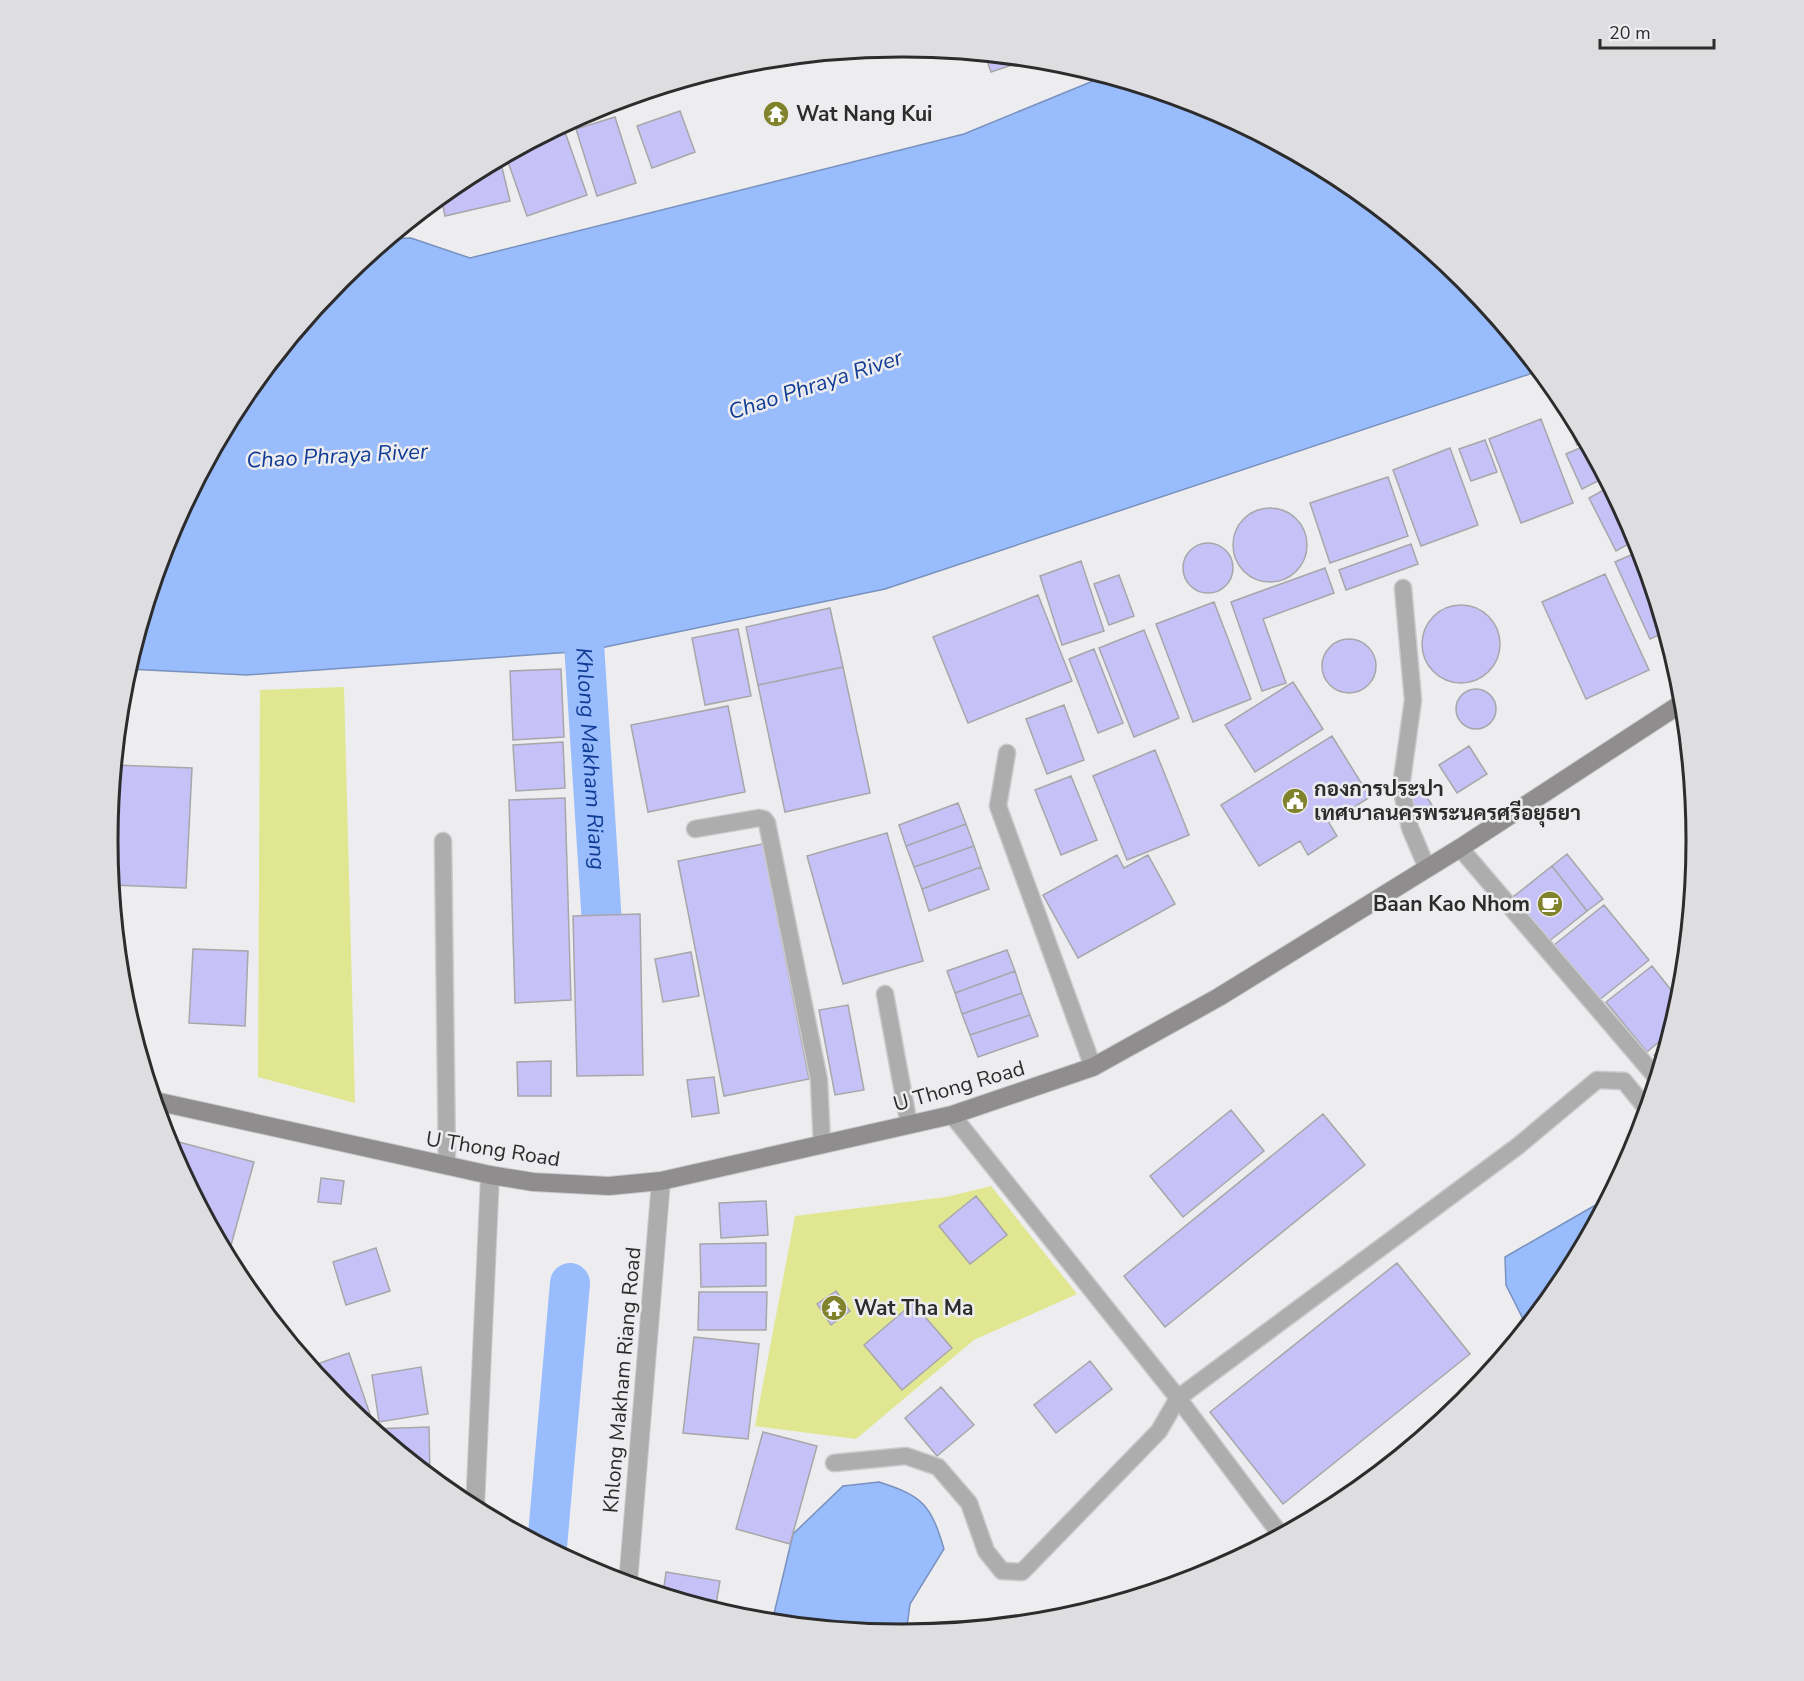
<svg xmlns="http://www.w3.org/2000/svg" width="1804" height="1681" viewBox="0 0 1804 1681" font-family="'Nunito Sans',Sarabun,sans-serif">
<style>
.green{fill:#e0e790}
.water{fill:#99bcfc;stroke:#7891be;stroke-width:1.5}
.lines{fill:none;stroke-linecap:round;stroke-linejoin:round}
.canal{stroke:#99bcfc;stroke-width:40}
.building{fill:#c6c1f6;stroke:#a7a7aa;stroke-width:1.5}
.service-casing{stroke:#cacacd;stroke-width:19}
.tertiary-casing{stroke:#cacacd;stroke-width:20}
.secondary-casing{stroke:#cacacd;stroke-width:20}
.service{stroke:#aeadad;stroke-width:16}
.tertiary{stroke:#aeadad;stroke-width:18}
.secondary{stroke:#8f8d8d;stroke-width:18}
.labels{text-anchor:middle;stroke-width:5;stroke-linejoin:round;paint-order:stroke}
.poi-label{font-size:21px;font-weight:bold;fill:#2c2c2d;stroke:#ededf0;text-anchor:start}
.street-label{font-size:21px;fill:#2c2c2d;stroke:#ededf0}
.water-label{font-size:22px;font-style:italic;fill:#113c95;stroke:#ededf0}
.rim{fill:none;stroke:#2c2c2d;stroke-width:3}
</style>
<rect width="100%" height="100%" fill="#ededf0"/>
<!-- green -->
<path class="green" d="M344,687L355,1103L258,1077L260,690Z
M991,1186L1077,1294L974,1340L856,1439L755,1426L795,1216L946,1197Z"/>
<!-- water -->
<path class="water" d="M1105,76L1206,107L1343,181L1464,279L1539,371L885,589L586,651L247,675L128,669L169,536L242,399L341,279L389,239L411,238L470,258L964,134Z
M1606,1199L1562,1282L1526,1325L1506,1285L1505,1257Z
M879,1482C923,1496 931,1505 944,1549L910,1604L906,1634L772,1622L793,1534L843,1486Z"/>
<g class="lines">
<!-- canal -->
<g class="canal">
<path id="s1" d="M581,597L605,971"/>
<path d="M547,1547L570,1283"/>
</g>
</g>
<!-- building -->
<path class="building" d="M985,55L1019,58L1021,62L991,72Z
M680,111L695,152L652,168L637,126Z
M615,117L636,183L597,196L576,129Z
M564,129L587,195L527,216L506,156Z
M500,159L510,201L445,216L441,197L461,180Z
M1563,401L1585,442L1577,445L1559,403Z
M1541,419L1573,503L1521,523L1489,439Z
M1485,440L1497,472L1471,481L1459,449Z
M1587,445L1604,478L1582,489L1566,454Z
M1450,448L1478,525L1421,546L1393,470Z
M1388,477L1408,536L1330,563L1310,503Z
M1609,487L1636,540L1616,551L1589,498Z
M1233 545a37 37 0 1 1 74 0a37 37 0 1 1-74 0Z
M1183 568a25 25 0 1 1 50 0a25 25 0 1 1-50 0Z
M1411,544L1418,564L1346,590L1339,570Z
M1640,551L1665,632L1650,639L1615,562Z
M1081,561L1104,631L1062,645L1040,576Z
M1325,568L1334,593L1263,619L1286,683L1262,691L1231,602Z
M1605,574L1649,670L1586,699L1542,602Z
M1119,575L1134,616L1109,625L1094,584Z
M1038,595L1072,681L968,723L933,637Z
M1214,602L1251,699L1193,722L1156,624Z
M1422 644a39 39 0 1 1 78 0a39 39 0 1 1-78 0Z
M830,608L843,667L758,685L746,627Z
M738,629L751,696L705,705L692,638Z
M1144,630L1179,718L1134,737L1099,648Z
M1322 666a27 27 0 1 1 54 0a27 27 0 1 1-54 0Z
M1094,649L1123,723L1098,733L1069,659Z
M843,667L870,793L785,812L758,685Z
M561,669L564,737L513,740L510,671Z
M1293,682L1323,729L1255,772L1225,725Z
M1456 709a20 20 0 1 1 40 0a20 20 0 1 1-40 0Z
M1064,705L1084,760L1047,774L1026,719Z
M728,706L745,792L648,812L631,725Z
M1332,736L1370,797L1329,823L1337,836L1308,855L1300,841L1259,866L1221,805Z
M563,742L565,788L516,791L513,745Z
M1469,746L1487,774L1457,793L1439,765Z
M1155,750L1189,835L1127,860L1093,776Z
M115,765L192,768L186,888L112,885L108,840Z
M1071,776L1097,840L1061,855L1035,790Z
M1422,790L1432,805L1416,816L1406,799Z
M565,798L571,1000L515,1003L509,800Z
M958,803L966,824L906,846L899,825Z
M966,824L974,846L914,867L906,846Z
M887,833L923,961L843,984L807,856Z
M763,844L809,1079L724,1096L678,861Z
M974,846L981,867L922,889L914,867Z
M1567,854L1603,899L1587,911L1552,866Z
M1117,855L1124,868L1148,855L1175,904L1078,958L1043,895Z
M1552,866L1587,911L1548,942L1513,897Z
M981,867L989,889L929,911L922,889Z
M1604,905L1649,960L1598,1001L1554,945Z
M640,914L643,1075L577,1076L573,916Z
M193,949L248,951L245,1026L189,1023Z
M1007,950L1015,971L955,993L947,971Z
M691,952L699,996L663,1002L655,959Z
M1652,966L1679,1000L1669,1033L1647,1052L1606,1002Z
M1015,971L1022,993L962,1014L955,993Z
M1022,993L1030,1015L970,1035L962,1014Z
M848,1005L864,1090L835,1095L819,1010Z
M1030,1015L1038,1036L978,1057L970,1035Z
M1666,1045L1660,1063L1654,1055Z
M551,1061V1096H518L517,1062Z
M714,1077L719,1113L692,1117L687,1080Z
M1231,1110L1264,1151L1183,1217L1150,1176Z
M1323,1114L1365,1165L1165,1327L1124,1276Z
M179,1142L254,1162L228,1256L175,1157Z
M321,1178L344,1181L341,1204L318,1202Z
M976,1196L1007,1235L970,1264L939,1226Z
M766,1201L768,1235L721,1238L719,1203Z
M766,1243V1286L701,1287L700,1244Z
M376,1248L390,1291L346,1305L333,1262Z
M1397,1263L1470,1354L1283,1504L1210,1412Z
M836,1291L850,1311L831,1325L817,1304Z
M699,1292H767L766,1330H698Z
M913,1303L952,1348L902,1390L864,1345Z
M694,1337L759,1344L748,1439L683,1433Z
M349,1353L371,1417L363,1420L340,1402L311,1366Z
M1090,1361L1112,1389L1056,1433L1034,1405Z
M421,1367L428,1414L379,1422L372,1375Z
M941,1387L974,1425L937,1456L905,1418Z
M429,1427L430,1476L373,1429Z
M763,1432L817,1446L790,1544L736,1529Z
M666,1572L720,1581L715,1610L663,1594Z"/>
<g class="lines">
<!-- service casing -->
<g class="service-casing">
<path id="service" d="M1403,588L1413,700L1401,787L1410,828L1427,868
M1007,753L998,806L1093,1067
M695,829L759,818L764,819L767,823L819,1080L822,1145
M443,841L447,1166
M1460,848L1656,1077
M885,994L909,1125
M952,1115L1178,1398L1280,1534
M834,1463L906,1456L938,1467L969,1503L986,1551L1002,1571L1022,1572L1159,1431L1178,1398L1518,1146L1597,1080L1624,1081L1646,1108"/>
</g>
<!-- tertiary casing -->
<g class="tertiary-casing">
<path id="tertiary" d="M475,1508L490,1175
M628,1583L661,1181"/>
</g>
<!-- secondary casing -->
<g class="secondary-casing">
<path id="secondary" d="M155,1101L490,1175L533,1182L609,1186L661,1181L952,1115L1093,1067L1219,997L1460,848L1682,703"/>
</g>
<!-- service -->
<use href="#service" class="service"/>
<!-- tertiary -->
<use href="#tertiary" class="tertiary"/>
<!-- secondary -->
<use href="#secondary" class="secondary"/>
</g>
<!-- icons -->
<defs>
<g id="temple-disc" transform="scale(1.35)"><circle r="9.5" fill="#80822c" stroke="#ededf0"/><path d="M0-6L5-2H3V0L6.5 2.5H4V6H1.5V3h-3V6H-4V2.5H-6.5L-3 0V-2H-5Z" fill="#fff"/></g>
<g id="civic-disc" transform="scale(1.35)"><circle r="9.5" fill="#80822c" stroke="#ededf0"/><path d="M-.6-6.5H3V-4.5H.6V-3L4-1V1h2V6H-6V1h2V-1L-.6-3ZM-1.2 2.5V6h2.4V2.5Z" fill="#fff"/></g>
<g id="cafe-disc" transform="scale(1.35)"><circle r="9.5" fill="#80822c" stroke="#ededf0"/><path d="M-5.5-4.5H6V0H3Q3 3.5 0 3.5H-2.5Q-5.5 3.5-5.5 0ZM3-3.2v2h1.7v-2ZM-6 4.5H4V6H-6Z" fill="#fff"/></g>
</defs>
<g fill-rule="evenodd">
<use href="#temple-disc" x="776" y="114"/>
<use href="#civic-disc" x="1295" y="801"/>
<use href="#cafe-disc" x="1550" y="904"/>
<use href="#temple-disc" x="834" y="1308"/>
</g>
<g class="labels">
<!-- poi labels -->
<g class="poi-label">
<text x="796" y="121">Wat Nang Kui</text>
<text x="1314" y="796">กองการประปา<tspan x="1314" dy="24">เทศบาลนครพระนครศรีอยุธยา</tspan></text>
<text x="1530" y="911" text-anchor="end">Baan Kao Nhom</text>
<text x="854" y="1315">Wat Tha Ma</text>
</g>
<!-- street labels -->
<g class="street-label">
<text transform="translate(959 1086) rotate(-16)" y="7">U Thong Road</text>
<text transform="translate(493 1149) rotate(9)" y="7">U Thong Road</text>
<text transform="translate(622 1380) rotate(-85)" y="7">Khlong Makham Riang Road</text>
</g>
<!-- water labels -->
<g class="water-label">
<text transform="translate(815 384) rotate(-18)" y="8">Chao Phraya River</text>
<text transform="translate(337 455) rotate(-3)" y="8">Chao Phraya River</text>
<text dy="8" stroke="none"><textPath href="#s1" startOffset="162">Khlong Makham Riang</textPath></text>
</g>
</g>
<!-- crop -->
<path d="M0 0H1804V1681H0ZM901 57H903A783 783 0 0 1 1686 840V841A783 783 0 0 1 903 1624H901A783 783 0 0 1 118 841V840A783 783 0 0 1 901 57Z" fill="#dedee0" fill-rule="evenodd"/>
<path class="rim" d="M901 57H903A783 783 0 0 1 1686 840V841A783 783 0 0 1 903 1624H901A783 783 0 0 1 118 841V840A783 783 0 0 1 901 57Z"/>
<!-- scale -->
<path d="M1600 39v9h114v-9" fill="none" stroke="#2c2c2d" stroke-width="3"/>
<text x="1609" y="39" font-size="18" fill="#2c2c2d" stroke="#ededf0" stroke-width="4.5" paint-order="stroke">20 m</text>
</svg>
